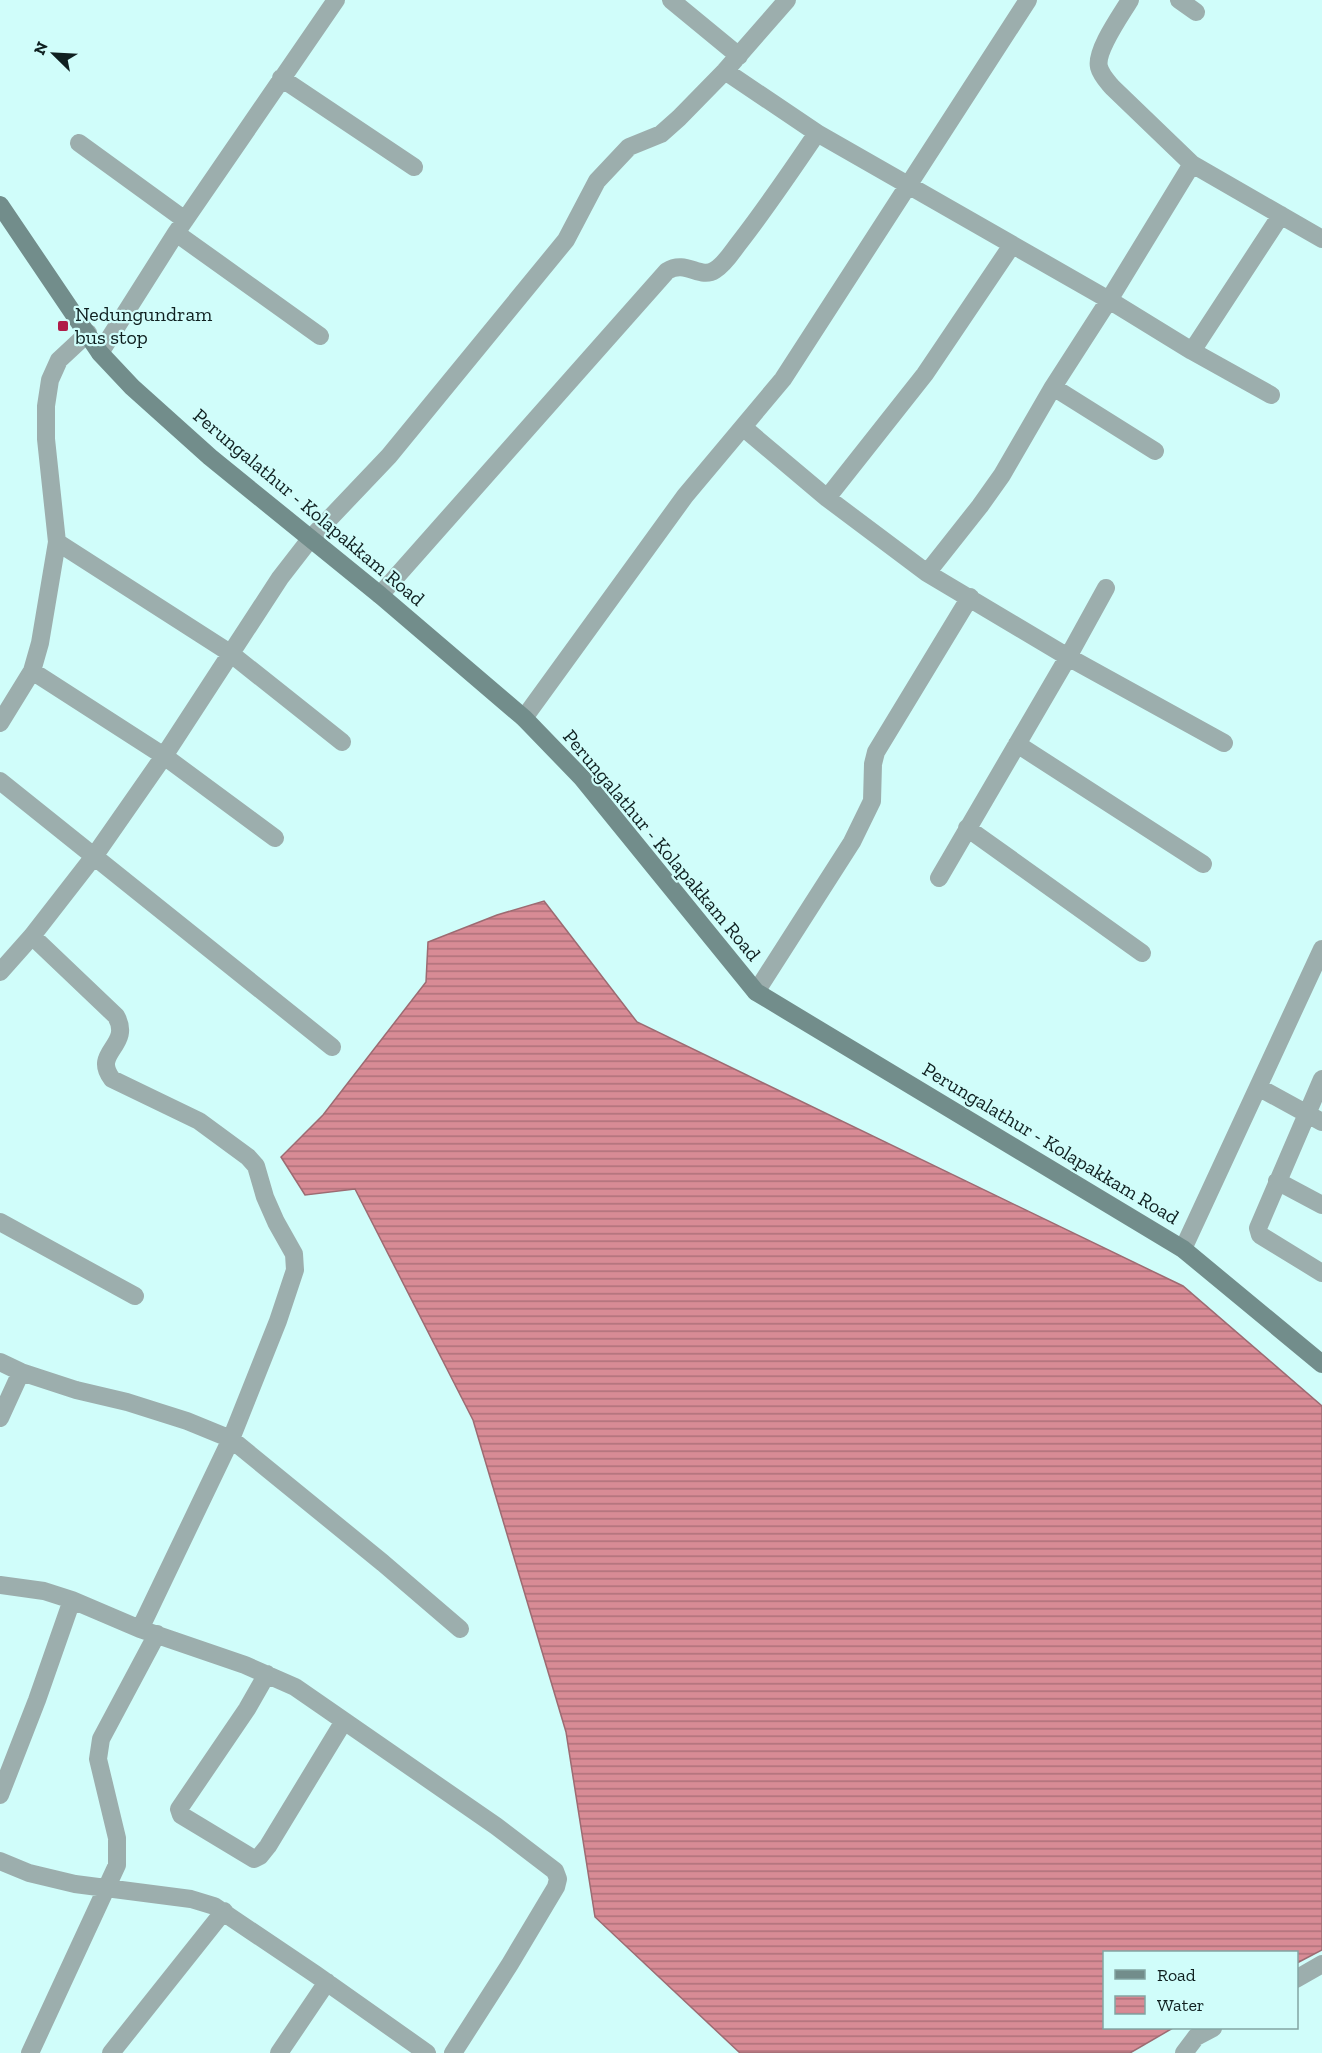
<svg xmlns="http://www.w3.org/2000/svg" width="1322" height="2053" viewBox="0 0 1322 2053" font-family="'Zilla Slab',serif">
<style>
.water{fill:url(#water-rules);stroke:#9c6b72;stroke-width:1.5}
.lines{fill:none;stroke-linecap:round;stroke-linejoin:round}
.street{stroke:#9caead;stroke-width:18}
.secondary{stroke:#728d8b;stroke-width:18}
.poi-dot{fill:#b01d49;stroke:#d0fdfa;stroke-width:2}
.labels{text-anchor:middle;stroke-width:4.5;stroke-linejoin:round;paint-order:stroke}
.poi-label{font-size:20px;fill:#0f2020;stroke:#d0fdfa;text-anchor:start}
.street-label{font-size:20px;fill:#0f2020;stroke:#d0fdfa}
</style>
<defs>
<pattern id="water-rules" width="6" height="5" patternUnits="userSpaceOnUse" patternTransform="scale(1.5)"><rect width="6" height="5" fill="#d88b95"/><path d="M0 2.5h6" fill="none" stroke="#ae7179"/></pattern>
</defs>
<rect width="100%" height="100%" fill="#d0fdfa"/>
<!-- water -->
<path class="water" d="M544,901L637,1022L1183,1286L1322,1406V1950L1297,1963L1296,1952H1104V2028H1173L1130,2053H740L595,1917L566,1732L473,1420L355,1189L305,1195L281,1157L323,1115L426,982L428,942L497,915Z"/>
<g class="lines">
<!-- street -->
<path class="street" d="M671,0L739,56
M1179,0L1196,12
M725,71L817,133L1109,300L1192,351L1271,395
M281,78L414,167
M79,143L185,220
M1192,164L1322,239
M176,233L320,336
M1192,351L1281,215
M100,353L176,233L336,0
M1053,387L1155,451
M744,428L827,498L927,573L1068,657L1224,743
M827,498L925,374L1012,245
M57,542L230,653L342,742
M927,573L980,506L1002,475L1053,387L1109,300L1192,164L1112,87C1107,81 1101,75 1099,67C1095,51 1121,15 1130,0
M380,595L667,271C686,259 700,280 715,270C725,264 732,252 739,243C767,207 792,170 817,133
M32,671L164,756L275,838
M524,718L685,496L783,379L1028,0
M0,723L32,671L40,643L57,542L46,439V406L50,380L59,360L88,333
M1017,744L1203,864
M0,781L332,1047
M967,828L1142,953
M939,878L1068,657L1106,588
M32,936L116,1016C133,1046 91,1052 112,1079L199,1121L248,1157L256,1166L265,1197L276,1222L294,1254L295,1270L278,1321L231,1439L140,1629
M0,972L32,936L95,855L164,756L280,578L311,538L389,456L566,240L597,181L629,147L661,134L679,118L725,71L787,0
M756,992L852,842L872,801L873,764L876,752L970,597
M1322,1079L1258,1228L1260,1235L1322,1273
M1258,1087L1322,1122
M1277,1181L1322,1205
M0,1222L135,1296
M1183,1249L1322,949
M0,1362L21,1372L76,1390L127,1402L187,1421L231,1439L383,1563L460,1629
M0,1418L21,1372
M0,1585L44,1591L72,1600L140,1629L245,1665L295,1687L496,1826L555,1871L558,1879L556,1887L510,1964L453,2053
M267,1674L247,1709L179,1809L181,1815L244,1853L254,1859L260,1856L268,1846L344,1721
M0,1795L37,1700L72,1600
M0,1861L29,1873L75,1884L191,1899L214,1906L315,1974L427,2053
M1296,1979L1322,1964
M30,2053L117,1865V1838L98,1759L101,1739L157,1634
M111,2053L224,1911
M279,2053L327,1982
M1184,2053L1196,2037L1213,2028"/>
<!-- secondary -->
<path class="secondary" d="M0,205L100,353L132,387L210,457L380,595L524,718L582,778L756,992L1183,1249L1322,1364"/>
</g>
<!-- markers -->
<rect class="poi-dot" x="57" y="320" width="12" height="12" rx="3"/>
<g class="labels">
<!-- poi labels -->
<g class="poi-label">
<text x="75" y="321">Nedungundram<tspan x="75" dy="23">bus stop</tspan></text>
</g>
<!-- street labels -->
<g class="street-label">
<text transform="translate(309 507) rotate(40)" y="7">Perungalathur - Kolapakkam Road</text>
<text transform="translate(662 845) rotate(50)" y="7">Perungalathur - Kolapakkam Road</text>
<text transform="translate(1051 1143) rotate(31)" y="7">Perungalathur - Kolapakkam Road</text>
</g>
</g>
<!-- legend -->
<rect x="1103" y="1951" width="195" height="78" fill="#d0fdfa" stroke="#83a5a3" stroke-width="1.5"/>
<rect x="1115" y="1970" width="30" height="9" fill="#728d8b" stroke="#83a5a3" stroke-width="1.5"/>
<text x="1157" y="1981" font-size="18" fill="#0f2020">Road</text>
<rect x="1115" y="1996" width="30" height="18" fill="url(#water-rules)" stroke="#83a5a3" stroke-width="1.5"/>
<text x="1157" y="2011" font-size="18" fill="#0f2020">Water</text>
<!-- north arrow -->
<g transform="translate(54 54) rotate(294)" stroke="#d0fdfa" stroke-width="4.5" paint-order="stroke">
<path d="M0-4.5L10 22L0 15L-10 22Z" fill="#0f2020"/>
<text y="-9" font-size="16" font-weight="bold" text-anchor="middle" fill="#0f2020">N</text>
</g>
</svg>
